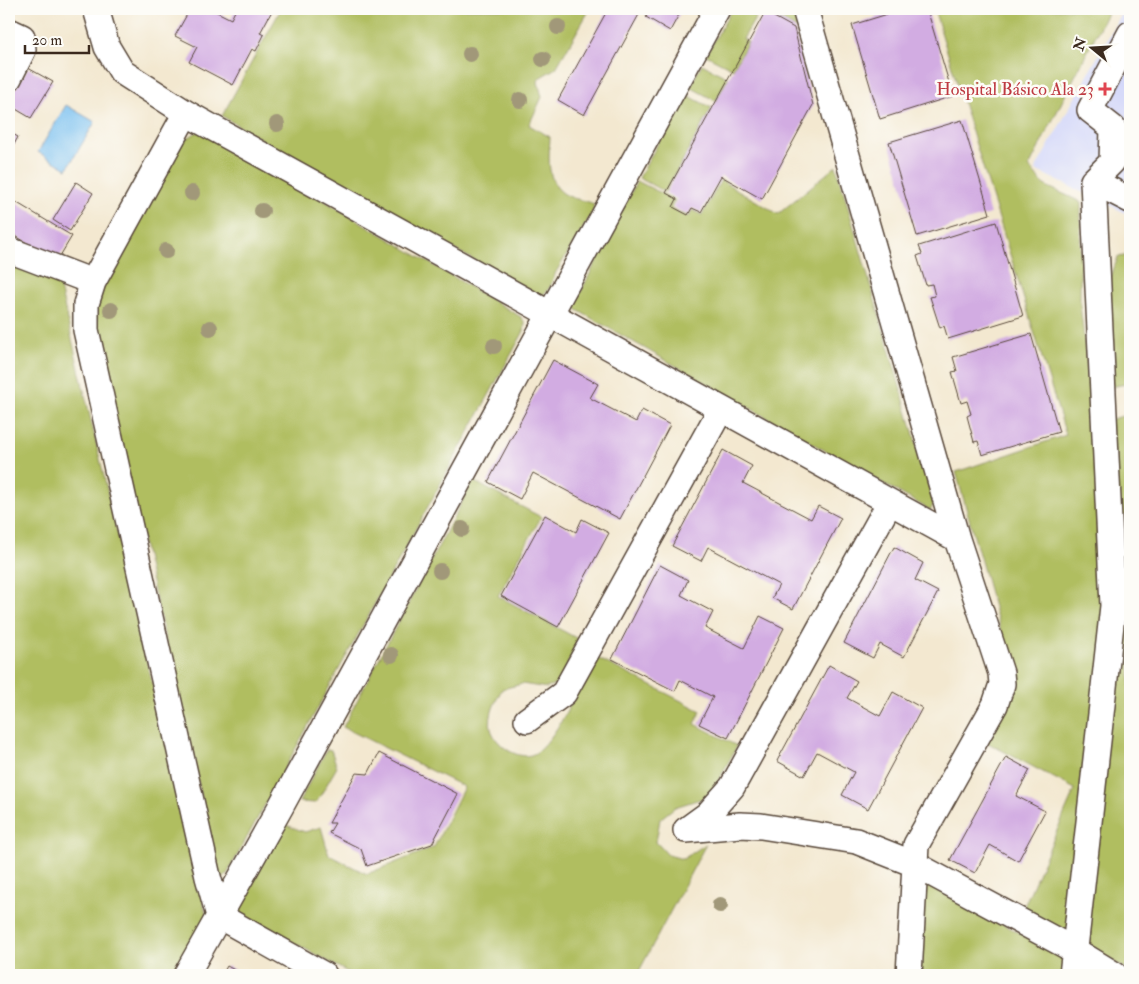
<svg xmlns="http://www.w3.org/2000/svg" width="1139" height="984" viewBox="0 0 1139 984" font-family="'IM FELL Double Pica',serif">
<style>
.built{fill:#d4d8f9}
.green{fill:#b0be61;stroke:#767440}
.water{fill:#78bff0;stroke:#5a7487}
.building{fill:#d2ace2}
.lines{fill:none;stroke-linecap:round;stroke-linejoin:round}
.minor-casing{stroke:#574639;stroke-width:28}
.minor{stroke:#fff;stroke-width:25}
.tree{fill:#a19879}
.health-dot{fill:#e0444e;stroke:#fdfcf7;stroke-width:2}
.labels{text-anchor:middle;stroke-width:5;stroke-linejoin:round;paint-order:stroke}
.health-label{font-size:18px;fill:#be3a42;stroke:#fdfcf7;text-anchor:end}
</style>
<rect width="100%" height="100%" fill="#fdfcf7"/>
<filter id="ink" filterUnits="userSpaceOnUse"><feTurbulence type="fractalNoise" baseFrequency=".02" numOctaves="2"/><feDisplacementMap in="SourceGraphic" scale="10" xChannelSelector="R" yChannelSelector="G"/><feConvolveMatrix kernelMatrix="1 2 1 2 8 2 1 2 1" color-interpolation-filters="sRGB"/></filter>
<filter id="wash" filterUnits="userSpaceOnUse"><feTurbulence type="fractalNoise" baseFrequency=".0096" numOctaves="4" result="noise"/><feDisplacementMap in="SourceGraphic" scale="20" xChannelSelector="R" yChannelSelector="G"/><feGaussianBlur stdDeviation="1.12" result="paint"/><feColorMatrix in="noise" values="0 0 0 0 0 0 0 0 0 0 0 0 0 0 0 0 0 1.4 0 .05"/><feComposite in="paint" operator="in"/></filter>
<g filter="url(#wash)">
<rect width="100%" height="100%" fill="#f3e8d0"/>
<!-- built -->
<path class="built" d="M1124,9H1130V215L1035,170Z"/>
<!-- green -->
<path class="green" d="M281,9H590L556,68L539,78L538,82L542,97L529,125L550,137C549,157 545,185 568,196C576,200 586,200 594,204L593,212L556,272L550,287L544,294L538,295L366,201L222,116Z
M732,9H741L756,17L743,39L748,42L733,69L706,55Z
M750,9H793L799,30L765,11L762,15Z
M934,9H1109L1029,167L1044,185L1081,202L1080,304L1094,424L1130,414V971L1022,911L1075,789L986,742L1015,682L956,472L1066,435Z
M702,64L728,78L716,101L690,87Z
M685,94L712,108L665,192L639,178Z
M197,132L210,133L521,317L525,323L524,331L227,874L221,881L98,348L96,300L183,141Z
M836,166L934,504L930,510L577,310L574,305L637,181L675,200L671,208L689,217L692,210L702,215L721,180L778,214Z
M1130,255V383L1111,387L1105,293L1118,257Z
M9,258L57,275L207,918L174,975H9Z
M473,481L541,517L498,596L578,639L560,682L547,688L522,684L502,689C496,701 488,714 491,729C495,745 521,764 537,752C560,734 580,683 595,657L701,711L695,724L737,746L710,796L675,807L660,819L656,842L668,855L683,859L706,844L637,975H353L236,911L283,824L305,832L321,827L329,855L367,874L434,847L464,787L343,727Z
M327,749L331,750L337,767L316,803L299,802Z
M924,883L1064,956L1068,975H918Z"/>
<!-- water -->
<path class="water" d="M66,105L95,122L67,169L38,152Z"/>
<g id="blocks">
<!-- building -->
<path class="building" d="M190,9H211L231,19L236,9H273L260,33L264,35L256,51L252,49L233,85L189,62L197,47L175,36Z
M608,9H642L584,115L558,100Z
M651,9H682L670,31L646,17Z
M904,9H927L953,96L880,119L852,25Z
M765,12L794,28L813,105L762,199L721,176L701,212L692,208L688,215L673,207L677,199L666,193Z
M28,68L53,82L31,118L9,105V100Z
M962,120L990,214L917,236L889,142Z
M9,132L18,137L9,154Z
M76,182L93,193L70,231L53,220Z
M9,198L72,236L57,261L9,232Z
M996,222L1023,316L948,339L944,326L940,328L930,297L935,296L932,284L926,285L917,256L922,254L919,246Z
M1031,334L1059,432L982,455L978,441L974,442L967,416L971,414L967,401L961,403L952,372L957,371L953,357Z
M553,360L598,384L590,398L636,422L642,410L670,425L620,519L533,473L520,499L488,482Z
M723,450L752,466L743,483L811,519L818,506L841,518L793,609L772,598L779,585L708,547L701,561L672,546Z
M545,515L576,532L582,519L609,533L558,627L501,596Z
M894,547L923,563L915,580L938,592L904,657L880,644L873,658L844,643Z
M660,565L688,580L681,595L713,612L705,628L744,648L760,616L784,628L728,738L699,724L713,697L680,680L675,691L612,659Z
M829,665L857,681L847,698L880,716L893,692L922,708L868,809L842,795L854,772L817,752L804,776L777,761Z
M379,753L458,794L432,844L367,866L361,849L329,833L335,823H329L356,773L368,774Z
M1006,757L1030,770L1016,796L1045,811L1018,861L990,845L975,873L950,860Z
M227,966L244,975H222Z"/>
</g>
</g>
<g filter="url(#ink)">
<use href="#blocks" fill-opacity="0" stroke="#574639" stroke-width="1"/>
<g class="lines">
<!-- minor casing -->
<g class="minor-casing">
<path id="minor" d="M96,9L107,47L122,72L186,113L93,282L86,304V330L208,877L219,916L324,975
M805,9L957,539L1001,673L1002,684L995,705L916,845L909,975
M9,31L22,37L23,50L9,78
M186,113L957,539
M1093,181L1130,200
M9,250L93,282
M527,720L564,693L721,409
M686,830L740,825L761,826L856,841L914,864L1074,950L1115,975
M686,830L708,814L732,787L890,502
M186,975L280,808L717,9
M1072,975L1113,606L1093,181L1112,162L1113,128L1090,110L1130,34"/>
</g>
<!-- minor -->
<use href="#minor" class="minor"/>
</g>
<!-- trees -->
<g class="tree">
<circle cx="558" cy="27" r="8"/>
<circle cx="470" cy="54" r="8"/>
<circle cx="543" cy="59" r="8"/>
<circle cx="520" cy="100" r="8"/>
<circle cx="277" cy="124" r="8"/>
<circle cx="192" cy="193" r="8"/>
<circle cx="262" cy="211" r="8"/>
<circle cx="166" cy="251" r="8"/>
<circle cx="111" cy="310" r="8"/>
<circle cx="210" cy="328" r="8"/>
<circle cx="494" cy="346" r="8"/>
<circle cx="462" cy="529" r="8"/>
<circle cx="440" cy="571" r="8"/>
<circle cx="391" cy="655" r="8"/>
<circle cx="720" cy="905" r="8"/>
</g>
</g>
<!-- markers -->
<path class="health-dot" d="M1102.5 81.5h5v5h5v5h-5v5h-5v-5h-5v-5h5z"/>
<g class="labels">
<!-- health labels -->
<g class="health-label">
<text x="1094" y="95">Hospital Básico Ala 23</text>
</g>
</g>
<!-- margin -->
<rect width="1139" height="984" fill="none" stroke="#fdfcf7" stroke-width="30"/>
<!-- north arrow -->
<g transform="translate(1092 48) rotate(288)" stroke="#fdfcf7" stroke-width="4" paint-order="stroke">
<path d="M0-4L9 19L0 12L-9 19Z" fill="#3b2a1e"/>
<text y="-8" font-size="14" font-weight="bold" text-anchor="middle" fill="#3b2a1e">N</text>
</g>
<!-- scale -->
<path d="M25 45v8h64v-8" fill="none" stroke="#3b2a1e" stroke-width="2.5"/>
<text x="32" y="45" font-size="15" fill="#3b2a1e" stroke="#fdfcf7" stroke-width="4" paint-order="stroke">20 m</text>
</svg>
